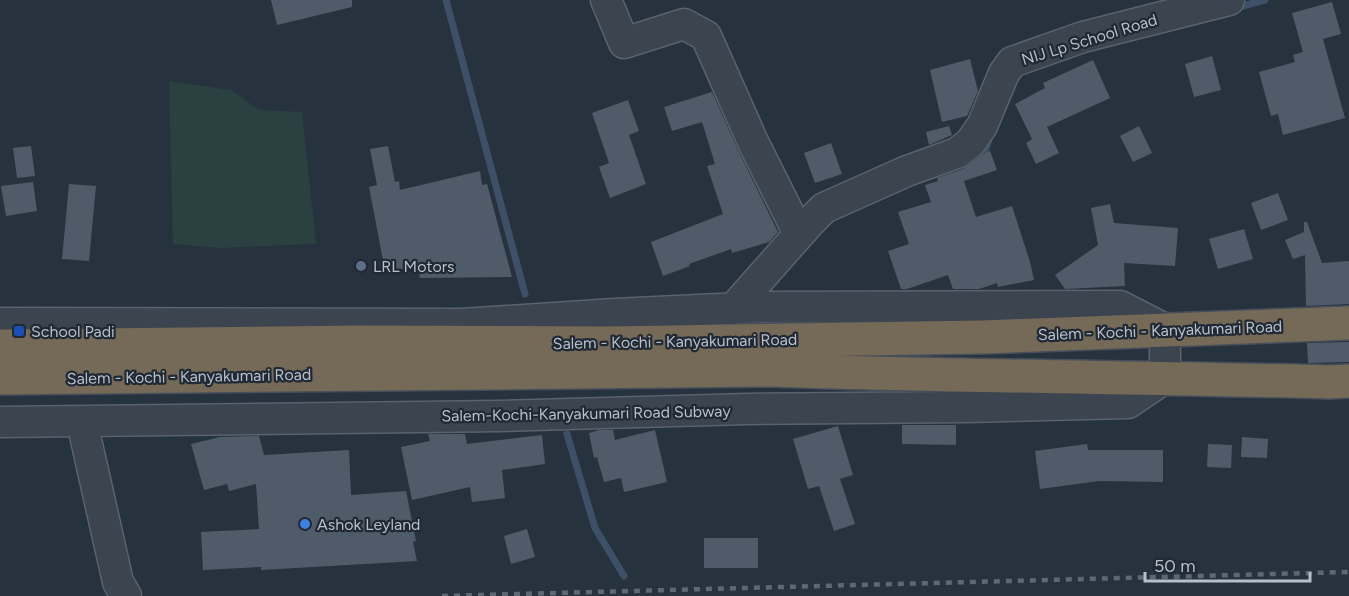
<svg xmlns="http://www.w3.org/2000/svg" width="1349" height="596" viewBox="0 0 1349 596" font-family="Figtree,sans-serif">
<style>
.green{fill:#2a4041}
.lines{fill:none;stroke-linecap:round;stroke-linejoin:round}
.stream{stroke:#3e5067;stroke-width:7}
.building{fill:#505b6a}
.minor-casing{stroke:#59626d;stroke-width:33}
.highway-casing{stroke:#464f5a;stroke-width:36}
.minor{stroke:#3b444f;stroke-width:30}
.highway{stroke:#756958;stroke-width:33}
.rail{stroke:#5d6876;stroke-width:4.5;stroke-dasharray:6 6;stroke-linecap:butt}
.service-dot{fill:#5c6f8a;stroke:#202934;stroke-width:2}
.transit-dot{fill:#1a4fb4;stroke:#202934;stroke-width:2}
.shop-dot{fill:#3f7fe0;stroke:#202934;stroke-width:2}
.labels{text-anchor:middle;stroke-width:4.5;stroke-linejoin:round;paint-order:stroke}
.street-label{font-size:16px;fill:#b7bfca;stroke:#202934}
.poi-label{font-size:16px;fill:#b7bfca;stroke:#202934;text-anchor:start}
</style>
<rect width="100%" height="100%" fill="#27323f"/>
<!-- green -->
<path class="green" d="M169,81L231,90L259,110L302,112L316,244L221,248L173,244Z"/>
<g class="lines">
<!-- stream -->
<path class="stream" d="M446,0L525,294
M1235,8L1265,0
M975,152L986,149L990,136
M567,434L595,528L624,576"/>
</g>
<!-- building -->
<path class="building" d="M271,0H352V7L277,25Z
M1332,2L1341,34L1323,39L1345,118L1283,135L1278,114L1271,116L1259,72L1295,62L1293,55L1303,52L1292,13Z
M1212,56L1221,90L1194,97L1185,64Z
M970,59L978,91L967,116L942,122L930,70Z
M1093,60L1110,98L1047,127L1059,153L1036,164L1026,143L1032,139L1015,104L1045,88L1043,83Z
M712,92L738,150L778,232L769,242L732,253L731,249L689,264L690,266L663,276L651,242L723,214L707,166L715,164L702,122L672,131L664,107Z
M628,100L639,131L629,135L646,184L610,198L599,167L609,163L592,113Z
M949,126L952,135L929,145L926,132Z
M1139,126L1152,153L1133,162L1120,136Z
M831,143L842,174L815,183L804,153Z
M31,146L35,176L17,178L13,148Z
M388,146L395,182L399,181L400,190L480,171L482,185L487,184L512,277L420,278L418,267L385,271L369,187L377,185L370,149Z
M990,151L997,170L964,181L976,217L1012,206L1030,262L1034,280L998,287L997,283L979,289H953L948,275L907,289H901L888,251L909,244L898,212L931,202L925,185L938,181L937,178L963,169L983,154Z
M33,182L37,211L6,216L1,186Z
M69,184L96,186L89,261L62,259Z
M1278,193L1288,220L1261,230L1251,203Z
M1110,204L1114,223L1178,228L1175,266L1124,263L1125,286L1065,289L1055,275L1098,245L1091,208Z
M1304,222H1307L1322,263L1349,261V304L1306,306L1305,255L1293,259L1285,240L1304,232Z
M1244,229L1253,259L1218,269L1209,239Z
M1349,342V362L1308,363L1307,343Z
M902,425H956V445L902,444Z
M838,426L853,475L840,479L855,524L834,531L819,486L808,489L793,439Z
M599,430H613L615,440L655,430L667,482L624,492L621,478L604,482L597,457L594,458L589,433Z
M428,434H465L467,444L542,435L545,464L502,470L505,498L472,502L470,487L412,500L401,447L430,441Z
M259,436L264,455L349,450L351,495L406,491L416,541L413,542L417,561L261,570V567L203,570L201,532L259,529L256,484L229,491L227,484L204,490L191,444L220,437Z
M1242,437L1268,439L1267,458L1241,457Z
M1087,444L1088,450H1163V482L1099,481L1040,489L1035,451Z
M1208,444L1232,445L1231,468L1207,467Z
M527,529L535,557L511,564L504,536Z
M704,538H758V568H704Z"/>
<g class="lines">
<!-- minor casing -->
<g class="minor-casing">
<path id="minor" d="M606,0L624,43L684,24L706,36L753,142L799,234
M733,309L810,222L824,208L907,171L957,153L970,143L982,126L1004,73L1012,62L1083,37L1229,0
M0,323L461,324L614,314L762,307L1120,306L1165,329V378L1128,403L968,407L746,409L500,416L0,422
M82,422L118,582L126,596"/>
</g>
<!-- highway casing -->
<g class="highway-casing">
<path id="highway" d="M0,346L357,342L608,343L982,337L1349,323
M0,378L773,370C958,377 1143,377 1329,382L1349,381"/>
</g>
<!-- minor -->
<use href="#minor" class="minor"/>
<!-- highway -->
<use href="#highway" class="highway"/>
<!-- rail -->
<path class="rail" d="M442,596L1349,572"/>
</g>
<!-- markers -->
<circle class="service-dot" cx="361" cy="266" r="6"/>
<rect class="transit-dot" x="13" y="325" width="12" height="12" rx="3"/>
<circle class="shop-dot" cx="305" cy="524" r="6"/>
<g class="labels">
<!-- street labels -->
<g class="street-label">
<text transform="translate(1089 39) rotate(-17)" y="6">NIJ Lp School Road</text>
<text transform="translate(1160 330) rotate(-2)" y="6">Salem - Kochi - Kanyakumari Road</text>
<text transform="translate(675 341) rotate(-1)" y="6">Salem - Kochi - Kanyakumari Road</text>
<text transform="translate(189 376) rotate(-1)" y="6">Salem - Kochi - Kanyakumari Road</text>
<text transform="translate(586 413) rotate(-1)" y="6">Salem-Kochi-Kanyakumari Road Subway</text>
</g>
<!-- poi labels -->
<g class="poi-label">
<text x="373" y="272">LRL Motors</text>
<text x="31" y="337">School Padi</text>
<text x="317" y="530">Ashok Leyland</text>
</g>
</g>
<!-- scale -->
<path d="M1145 572v9h165v-9" fill="none" stroke="#b7bfca" stroke-width="3"/>
<text x="1154" y="572" font-size="18" fill="#b7bfca" stroke="#202934" stroke-width="4.5" paint-order="stroke">50 m</text>
</svg>
